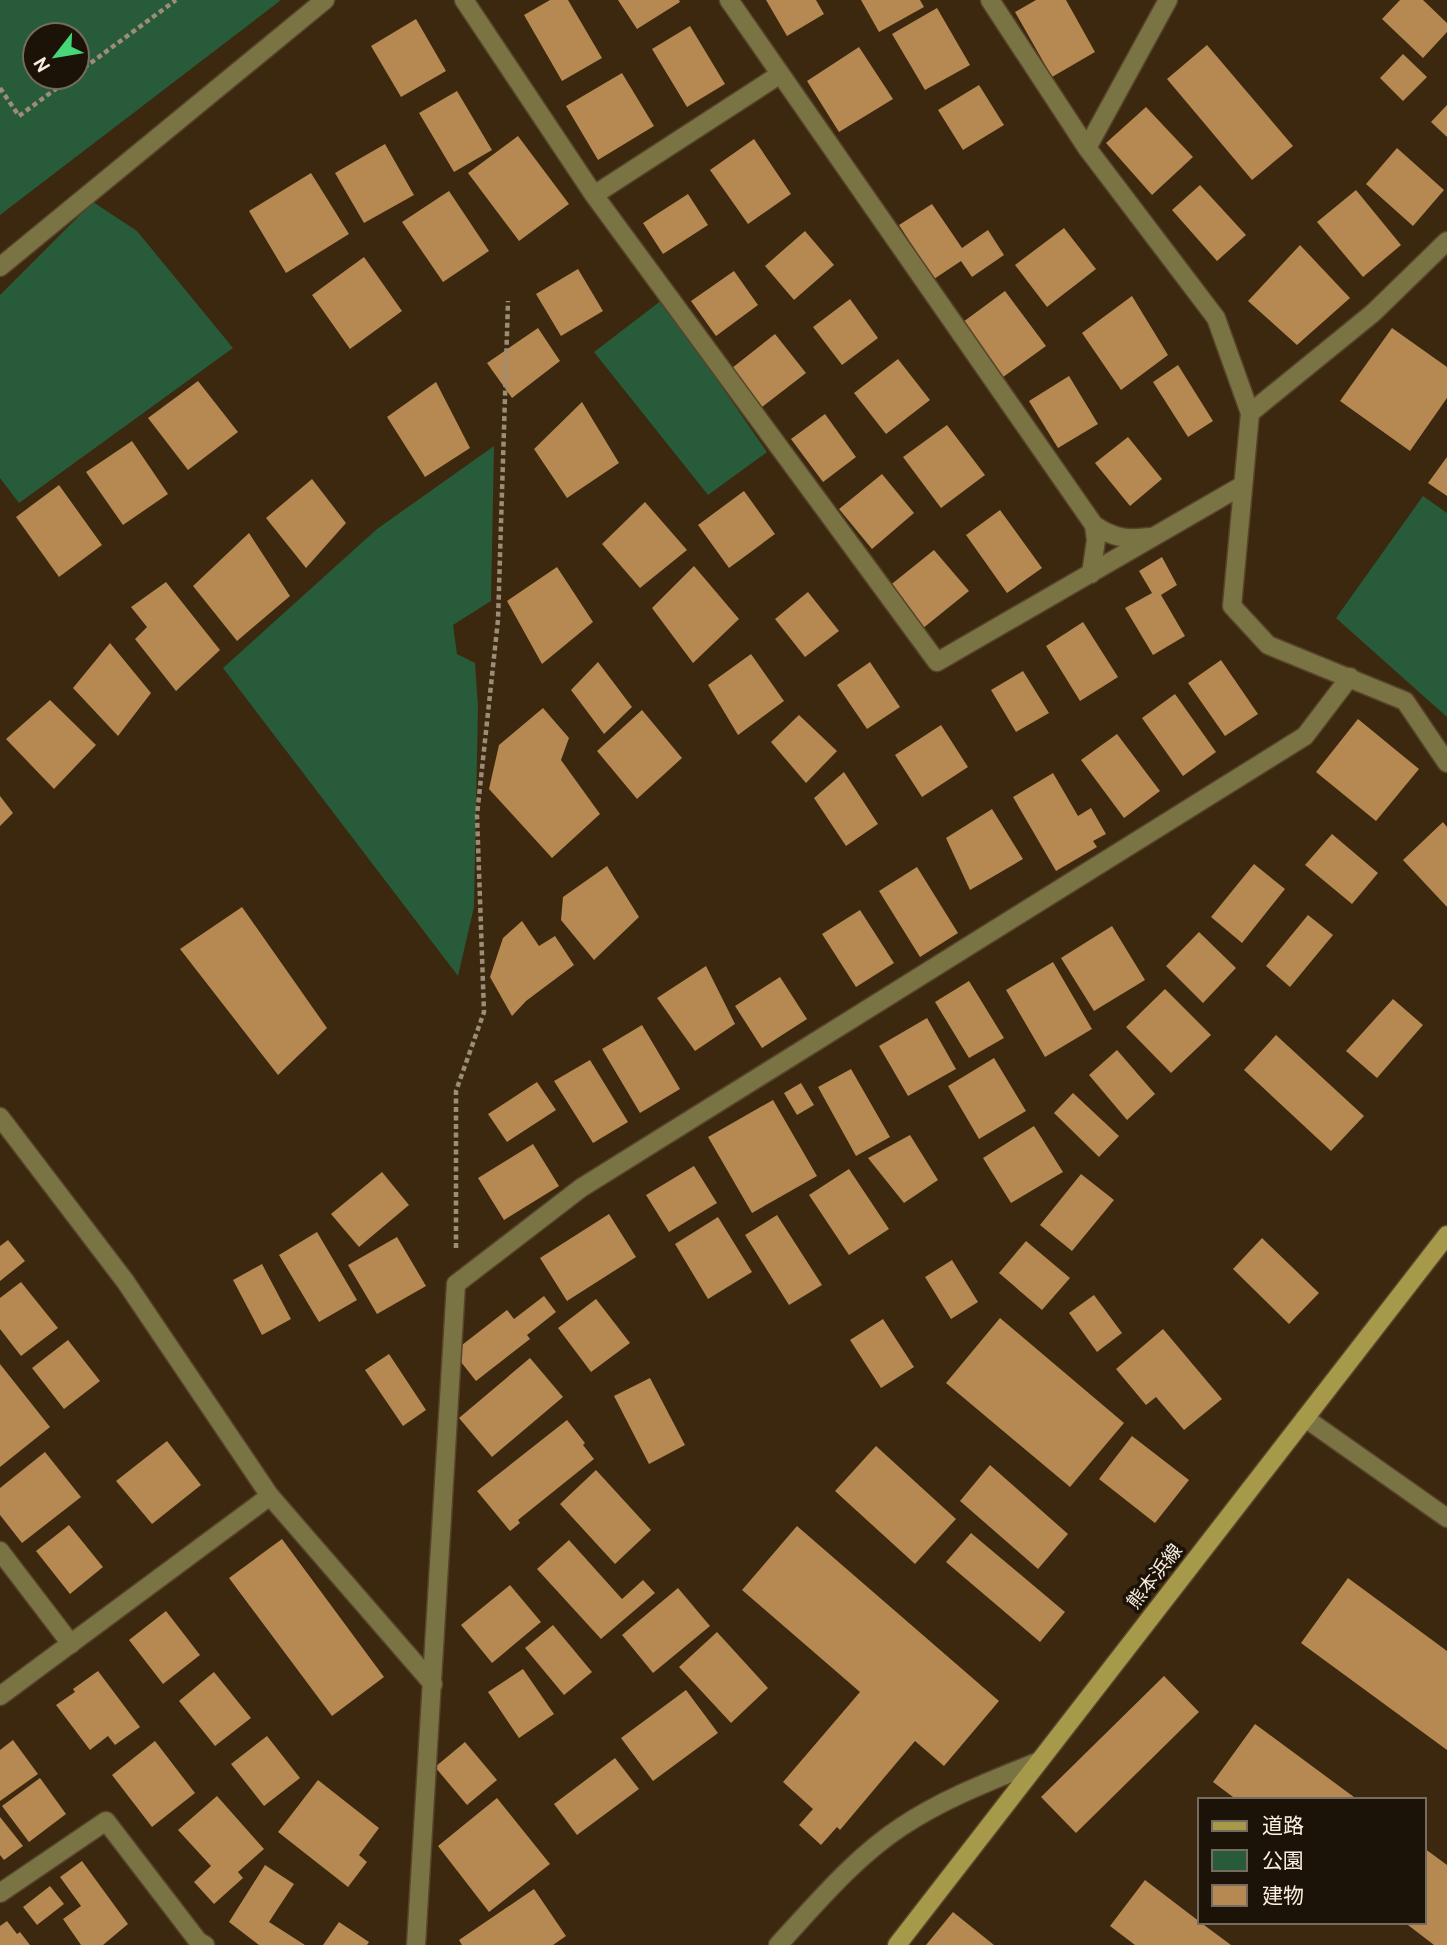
<svg xmlns="http://www.w3.org/2000/svg" width="1447" height="1945" viewBox="0 0 1447 1945" font-family="Cabin,'Noto Sans JP',sans-serif">
<style>
.green{fill:#275b3a;fill-rule:evenodd}
.building{fill:#b58951}
.lines{fill:none;stroke-linecap:round;stroke-linejoin:round}
.minor-casing{stroke:#57442b;stroke-width:21}
.tertiary-casing{stroke:#57442b;stroke-width:21}
.secondary-casing{stroke:#57442b;stroke-width:21}
.path{stroke:#9c8c78;stroke-width:4.5;stroke-dasharray:5 3.5;stroke-linecap:butt}
.minor{stroke:#7a7343;stroke-width:18}
.tertiary{stroke:#7a7343;stroke-width:18}
.secondary{stroke:#a69a4a;stroke-width:18}
.labels{text-anchor:middle;stroke-width:7;stroke-linejoin:round;paint-order:stroke}
.street-label{font-size:19px;fill:#faeedf;stroke:#1c1308}
</style>
<rect width="100%" height="100%" fill="#3c280e"/>
<!-- green -->
<path class="green" d="M0,0H281L0,215ZM77,35V77H35V35Z
M93,202L137,231L233,348L19,503L0,478V295Z
M662,300L767,452L708,495L594,352Z
M494,446L491,601L453,625L457,654L475,663L478,707L474,907L458,976L223,668L377,529Z
M1423,496L1447,513V717L1336,618Z"/>
<!-- building -->
<path class="building" d="M550,0H568L602,58L562,81L524,15Z
M618,0H679L680,2L637,29Z
M766,0H816L824,14L787,36Z
M861,0H920L924,7L879,32Z
M1036,0H1066L1095,52L1052,77L1015,12Z
M1400,0H1423L1447,23V32L1423,58L1382,19Z
M937,8L970,65L925,90L892,34Z
M416,19L446,71L401,97L371,46Z
M690,26L725,84L687,107L652,49Z
M1207,45L1293,146L1252,180L1167,79Z
M859,47L893,99L839,132L807,81Z
M1403,54L1427,77L1403,101L1380,78Z
M622,73L654,126L598,160L566,106Z
M979,85L1004,125L963,150L938,110Z
M457,91L492,150L454,172L419,113Z
M1447,105V137L1431,122Z
M1146,107L1193,157L1152,195L1106,143Z
M518,136L569,204L519,241L468,173Z
M754,139L791,194L748,224L710,170Z
M385,144L414,195L364,223L335,173Z
M1397,148L1444,190L1413,226L1366,184Z
M311,173L349,234L286,273L249,211Z
M1200,185L1246,235L1217,261L1172,210Z
M1356,190L1401,245L1363,277L1317,222Z
M449,191L489,251L443,282L402,222Z
M688,194L708,225L663,254L643,223Z
M932,204L962,248L988,230L1004,255L972,277L961,261L934,279L899,225Z
M1064,228L1096,269L1047,307L1015,265Z
M805,231L834,265L794,300L765,266Z
M1300,245L1350,298L1297,345L1248,301Z
M364,257L402,311L350,349L312,295Z
M578,269L603,311L561,336L536,294Z
M734,271L758,305L716,336L691,301Z
M1005,291L1046,346L999,380L959,325Z
M1132,296L1168,355L1121,390L1082,333Z
M850,299L878,338L842,365L813,327Z
M538,328L560,361L512,398L487,363Z
M1392,328L1447,367V398L1410,451L1340,401Z
M775,334L806,373L762,407L732,368Z
M898,359L930,400L886,434L854,393Z
M1178,365L1213,421L1188,437L1153,382Z
M1069,376L1098,424L1058,448L1029,401Z
M198,381L238,432L188,470L148,418Z
M436,382L470,448L425,477L387,417Z
M582,402L619,463L567,498L534,449Z
M825,414L856,457L823,482L791,439Z
M947,425L985,475L941,508L903,457Z
M1128,437L1162,479L1130,506L1095,463Z
M132,441L168,494L123,525L86,472Z
M1447,457V496L1428,483Z
M882,474L914,513L872,549L839,509Z
M312,479L346,523L306,568L266,518Z
M59,485L102,545L59,577L16,517Z
M744,491L775,534L729,568L698,525Z
M645,502L687,550L640,588L602,544Z
M1000,510L1042,568L1007,593L966,535Z
M249,533L290,596L237,641L193,586Z
M934,550L969,591L922,629L888,587Z
M1162,557L1177,585L1161,595L1185,636L1153,655L1125,608L1152,593L1139,571Z
M694,566L739,619L693,663L652,608Z
M557,567L593,622L542,664L507,601Z
M166,582L220,650L176,691L135,639L147,627L131,607Z
M808,592L839,631L805,657L775,619Z
M1083,622L1118,677L1080,701L1046,646Z
M110,643L151,693L118,736L73,688Z
M751,654L784,701L738,735L708,685Z
M1221,660L1258,714L1225,736L1188,683Z
M598,662L632,707L604,734L571,690Z
M870,662L900,707L867,729L837,685Z
M1023,671L1049,713L1016,732L991,690Z
M1175,694L1216,752L1183,776L1142,718Z
M50,700L96,745L54,789L6,739Z
M543,708L569,738L561,760L600,814L552,858L489,789L499,745Z
M642,710L682,758L637,799L597,751Z
M799,715L837,751L806,783L771,742Z
M1358,719L1419,769L1376,821L1316,772Z
M941,725L968,767L922,797L895,755Z
M1117,734L1160,791L1124,818L1081,760Z
M844,772L878,824L846,846L814,798Z
M1053,773L1078,816L1091,808L1106,834L1093,841L1097,847L1056,871L1013,797Z
M0,796L13,813L0,826Z
M992,809L1023,859L970,890L946,838Z
M1443,822L1447,827V907L1403,860Z
M1332,834L1378,873L1352,904L1305,865Z
M1254,864L1285,889L1242,943L1211,917Z
M607,866L639,917L594,960L561,920L563,897Z
M917,867L958,933L920,957L879,891Z
M242,907L327,1028L278,1075L180,949Z
M860,910L894,963L856,987L822,934Z
M1308,915L1333,935L1290,987L1266,966Z
M522,921L539,946L555,936L574,965L526,1001L512,1016L490,977L503,938Z
M1112,926L1145,980L1094,1011L1061,958Z
M1199,932L1236,968L1203,1003L1166,966Z
M1053,962L1092,1029L1045,1057L1006,990Z
M706,966L735,1024L695,1051L657,998Z
M780,977L807,1019L762,1048L735,1006Z
M969,981L1004,1038L969,1058L935,1002Z
M1165,989L1211,1035L1171,1073L1126,1027Z
M1393,999L1423,1025L1377,1078L1346,1051Z
M927,1018L956,1069L908,1096L879,1046Z
M642,1025L680,1089L640,1113L602,1049Z
M1276,1035L1364,1116L1331,1151L1244,1070Z
M1117,1050L1155,1094L1127,1120L1089,1075Z
M994,1058L1026,1111L979,1139L948,1086Z
M590,1060L628,1122L593,1143L554,1081Z
M851,1069L890,1137L856,1156L818,1087Z
M537,1082L556,1110L507,1142L488,1114Z
M801,1083L814,1105L797,1115L784,1093Z
M1073,1093L1119,1136L1099,1157L1054,1113Z
M773,1100L817,1176L752,1213L708,1137Z
M1034,1126L1063,1172L1011,1203L983,1158Z
M910,1135L938,1180L904,1203L868,1158Z
M533,1144L559,1186L504,1220L478,1178Z
M694,1166L717,1203L669,1232L646,1195Z
M849,1169L889,1229L849,1255L809,1195Z
M382,1172L409,1205L359,1247L331,1214Z
M1081,1174L1114,1200L1072,1251L1040,1225Z
M609,1214L636,1257L567,1301L540,1258Z
M777,1215L822,1285L789,1305L745,1235Z
M718,1217L752,1272L708,1299L675,1244Z
M317,1232L357,1300L319,1322L279,1255Z
M397,1237L426,1286L377,1314L348,1265Z
M1262,1238L1319,1293L1289,1324L1233,1269Z
M8,1240L25,1261L0,1281V1246Z
M1026,1241L1070,1278L1042,1310L999,1273Z
M952,1260L978,1302L951,1319L925,1277Z
M262,1264L291,1319L262,1335L233,1280Z
M21,1282L58,1328L21,1356L0,1329V1298Z
M1094,1295L1122,1333L1097,1352L1069,1313Z
M544,1296L556,1312L527,1335L530,1339L476,1381L453,1352L507,1310L514,1319Z
M596,1299L630,1343L591,1372L558,1328Z
M1000,1318L1124,1423L1070,1487L946,1383Z
M883,1319L914,1367L881,1388L850,1340Z
M1163,1329L1222,1399L1184,1430L1156,1397L1146,1405L1116,1369Z
M68,1340L100,1381L64,1409L32,1368Z
M389,1354L426,1410L403,1426L365,1370Z
M530,1358L563,1397L492,1457L459,1418Z
M0,1364L50,1427L0,1467Z
M650,1378L685,1445L649,1464L614,1396Z
M567,1420L585,1443L583,1445L594,1459L518,1520L520,1523L510,1531L477,1491Z
M1132,1436L1189,1480L1155,1523L1099,1479Z
M167,1441L201,1485L152,1524L116,1481Z
M876,1446L956,1519L915,1564L835,1491Z
M45,1452L81,1497L22,1543L0,1515V1488Z
M990,1465L1068,1534L1038,1569L960,1501Z
M596,1470L651,1530L615,1564L560,1504Z
M69,1525L103,1567L70,1594L36,1551Z
M797,1526L999,1701L944,1766L915,1741L840,1830L837,1827L821,1845L799,1825L813,1809L783,1782L860,1692L742,1590Z
M971,1533L1065,1612L1040,1642L946,1562Z
M282,1539L384,1677L332,1716L229,1578Z
M569,1540L622,1599L643,1580L655,1593L601,1639L537,1569Z
M1348,1578L1447,1651V1750L1301,1643Z
M510,1585L541,1622L492,1663L461,1625Z
M678,1588L710,1626L653,1673L622,1635Z
M166,1611L200,1655L163,1684L129,1640Z
M553,1625L592,1672L564,1695L525,1648Z
M717,1632L768,1688L731,1723L679,1667Z
M523,1669L554,1714L519,1738L488,1692Z
M98,1671L140,1727L115,1745L108,1736L90,1750L56,1705L75,1692L73,1689Z
M214,1672L251,1718L215,1746L179,1701Z
M1164,1676L1199,1712L1076,1833L1041,1797Z
M686,1690L718,1733L653,1781L621,1738Z
M1255,1724L1358,1800H1237L1213,1782Z
M267,1736L300,1778L264,1806L231,1764Z
M13,1740L38,1774L0,1801V1750Z
M155,1741L195,1793L152,1827L112,1775Z
M465,1742L497,1780L467,1805L435,1767Z
M615,1758L639,1789L577,1835L554,1804Z
M40,1778L66,1814L29,1842L2,1806Z
M318,1780L379,1828L359,1855L367,1862L348,1887L278,1832Z
M217,1796L264,1849L238,1872L243,1878L214,1904L194,1882L211,1866L178,1830Z
M497,1798L550,1864L489,1912L438,1846Z
M0,1817L23,1846L4,1860L0,1855Z
M1424,1848L1447,1865V1945H1434L1404,1922H1424Z
M82,1861L128,1924L103,1945H81L63,1919L81,1906L60,1877Z
M265,1865L294,1884L269,1922L305,1945H259L229,1922Z
M1145,1880L1200,1922L1231,1945H1135L1110,1926Z
M50,1886L64,1904L37,1925L23,1907Z
M534,1889L566,1936L553,1945H462L459,1940Z
M953,1912L994,1945H926Z
M7,1921L17,1934L20,1932L30,1945H0V1926Z
M339,1922L369,1942L367,1945H323Z"/>
<g class="lines">
<!-- minor casing -->
<g class="minor-casing">
<path id="minor" d="M464,0L594,195L937,662L1243,485
M729,0L1094,525L1096,540L1091,574
M990,0L1087,148L1216,318L1250,413L1232,606L1268,645L1405,701L1447,763
M1087,148L1168,0
M594,195L779,75
M0,267L325,0
M1250,413L1373,313L1447,241
M1094,525C1113,538 1127,540 1150,537
M0,1117L125,1281L270,1496L433,1684
M1305,1418L1447,1518
M0,1551L71,1644
M0,1893L106,1821L198,1941L205,1945
M416,1945L456,1284L581,1188L1305,736L1350,677
M778,1945C816,1904 854,1858 901,1827C943,1799 990,1781 1037,1762"/>
</g>
<!-- tertiary casing -->
<g class="tertiary-casing">
<path id="tertiary" d="M0,1696L270,1496"/>
</g>
<!-- secondary casing -->
<g class="secondary-casing">
<path id="secondary" d="M897,1945L1447,1235"/>
</g>
<!-- path -->
<path class="path" d="M77,73L176,0
M0,88L19,116L72,77
M456,1248V1091L484,1012L477,815L498,620L508,301"/>
<!-- minor -->
<use href="#minor" class="minor"/>
<!-- tertiary -->
<use href="#tertiary" class="tertiary"/>
<!-- secondary -->
<use href="#secondary" class="secondary"/>
</g>
<g class="labels">
<!-- street labels -->
<g class="street-label">
<text transform="translate(1154 1576) rotate(-52)" y="7">熊本浜線</text>
</g>
</g>
<!-- legend -->
<rect x="1198" y="1798" width="228" height="126" fill="#1c1308" stroke="#756b5e" stroke-width="2"/>
<rect x="1212" y="1821" width="35" height="10" fill="#a69a4a" stroke="#756b5e" stroke-width="2"/>
<text x="1262" y="1833" font-size="21" fill="#faeedf">道路</text>
<rect x="1212" y="1850" width="35" height="21" fill="#275b3a" stroke="#756b5e" stroke-width="2"/>
<text x="1262" y="1868" font-size="21" fill="#faeedf">公園</text>
<rect x="1212" y="1885" width="35" height="21" fill="#b58951" stroke="#756b5e" stroke-width="2"/>
<text x="1262" y="1903" font-size="21" fill="#faeedf">建物</text>
<!-- north arrow -->
<g transform="translate(56 56) rotate(239)"><circle r="33" fill="#1c1308" stroke="#756b5e" stroke-width="2"/>
<path d="M0-5L12 26L0 18L-12 26Z" fill="#47d779"/>
<text y="-10" font-size="19" font-weight="bold" text-anchor="middle" fill="#faeedf">N</text>
</g>
</svg>
